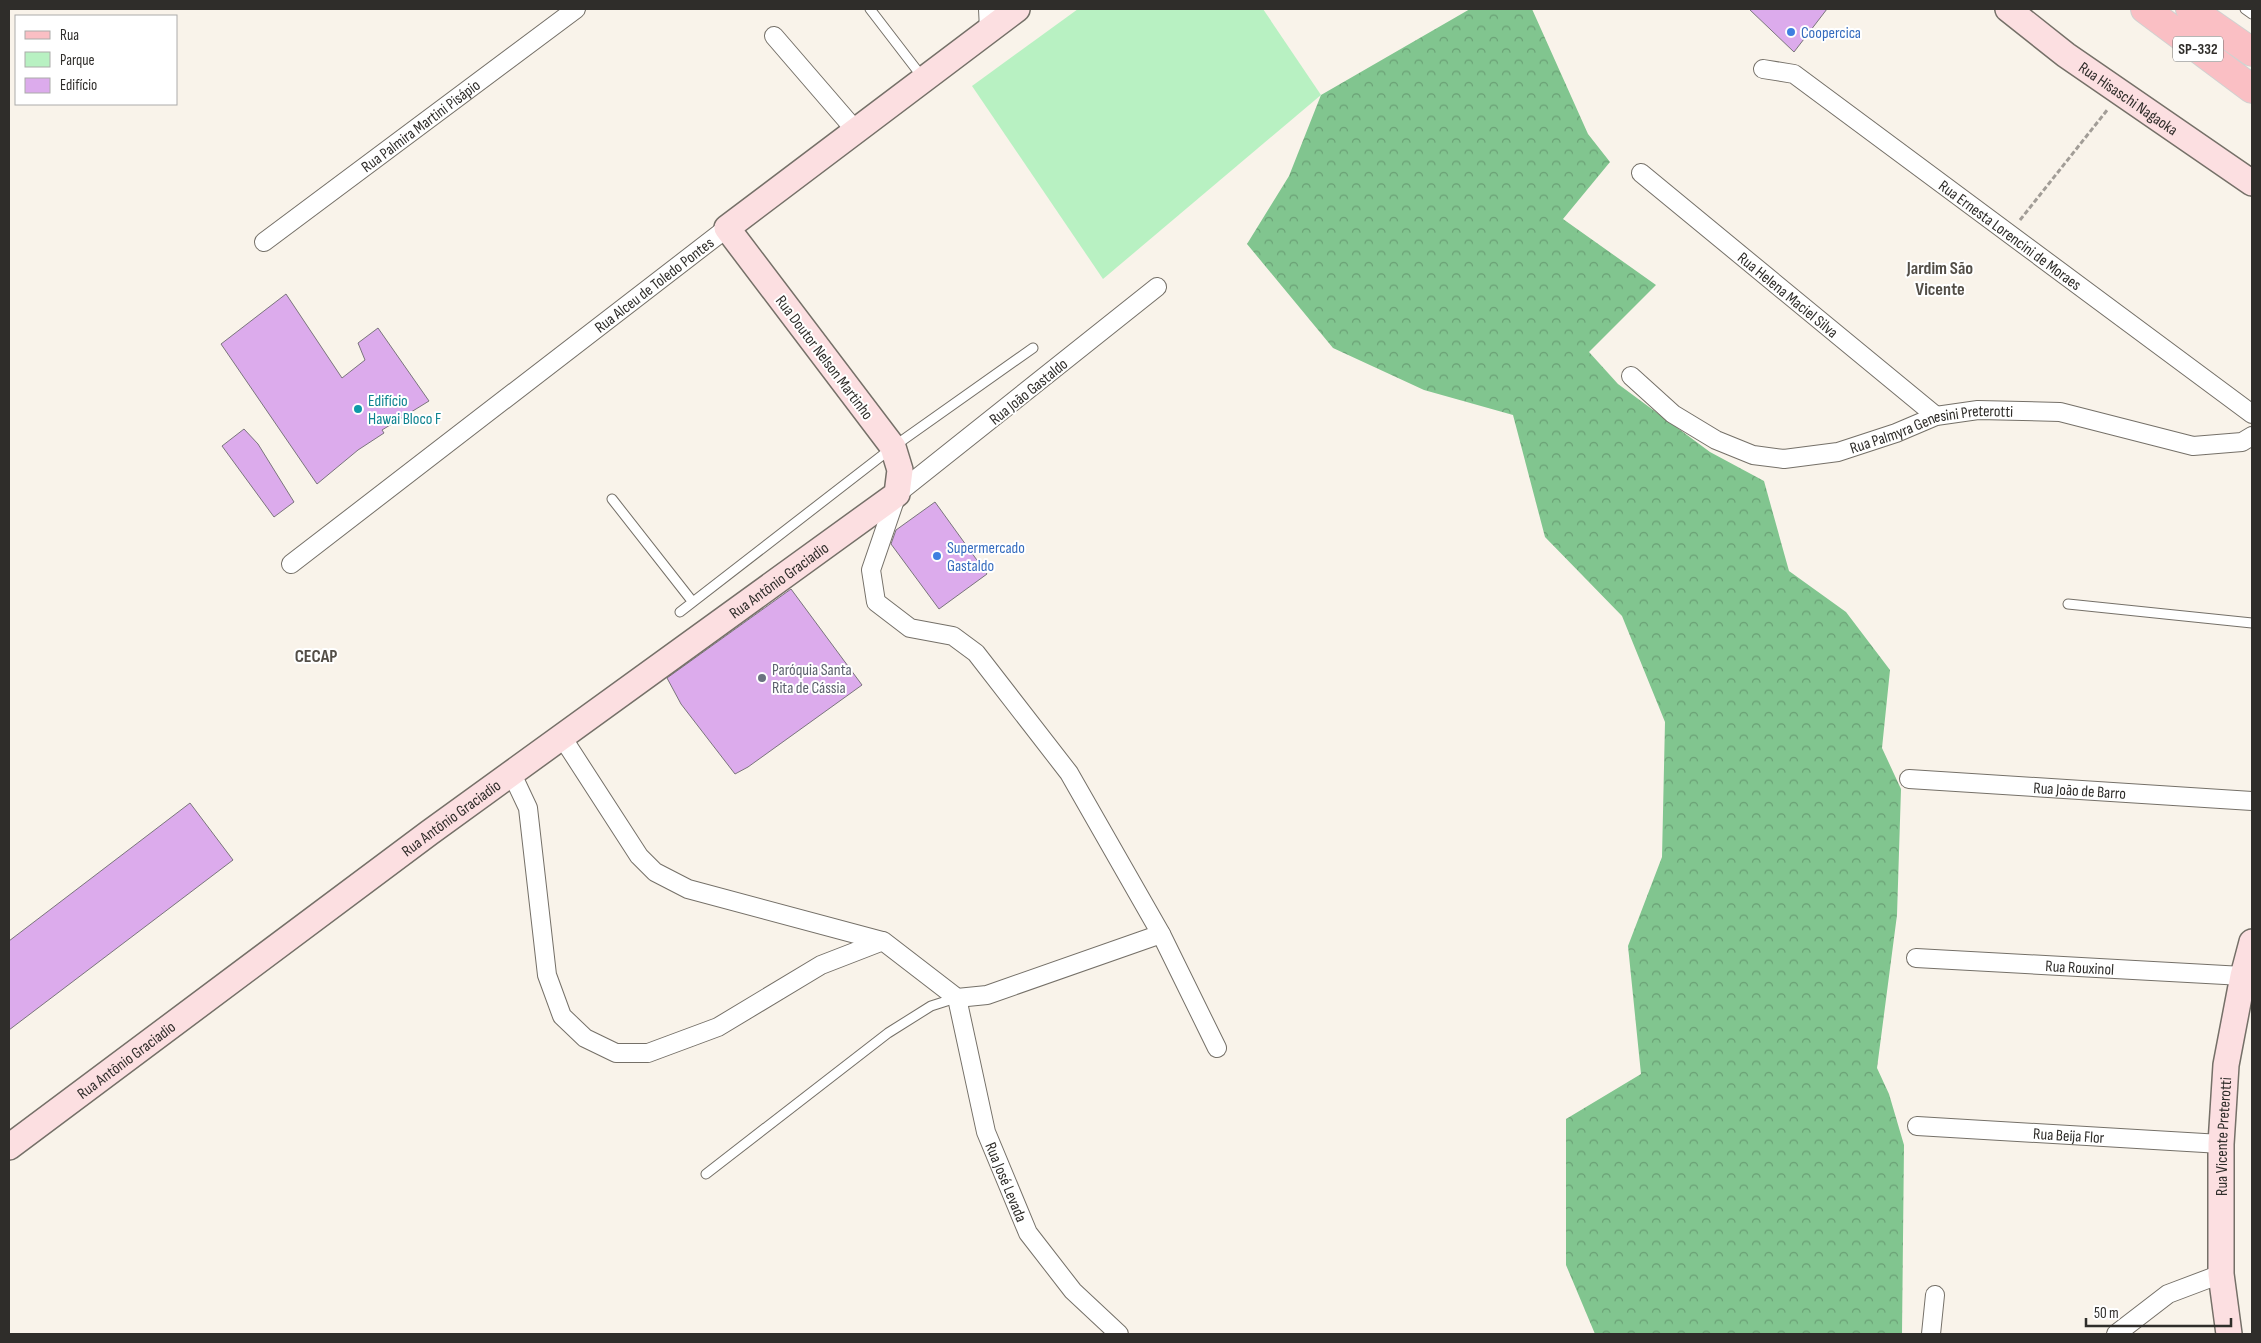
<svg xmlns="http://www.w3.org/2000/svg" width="2261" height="1343" viewBox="0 0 2261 1343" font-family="'Sofia Sans Condensed',sans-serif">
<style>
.forest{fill:url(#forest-crowns)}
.park{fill:#b8f1c2}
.building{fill:#dcabec;stroke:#7a757c}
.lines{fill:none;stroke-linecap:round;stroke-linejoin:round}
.lane-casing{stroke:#757068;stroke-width:11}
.street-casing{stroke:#757068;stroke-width:20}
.secondary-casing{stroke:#757068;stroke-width:28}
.primary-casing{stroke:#d1d1d0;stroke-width:30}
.path{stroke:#a29d97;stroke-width:3;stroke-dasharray:5 2.5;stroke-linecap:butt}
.lane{stroke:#fff;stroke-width:9}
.street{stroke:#fff;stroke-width:18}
.secondary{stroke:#fcdfe1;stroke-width:25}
.primary{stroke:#fabfc4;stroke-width:28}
.shop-dot{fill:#3f7fe0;stroke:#fff;stroke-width:2}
.culture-dot{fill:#0f9aa8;stroke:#fff;stroke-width:2}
.worship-dot{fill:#6b7280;stroke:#fff;stroke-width:2}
.labels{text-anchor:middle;stroke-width:4;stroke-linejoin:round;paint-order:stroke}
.shield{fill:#fff;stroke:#6d6c6a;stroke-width:1}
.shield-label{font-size:15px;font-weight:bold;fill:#2f2d2a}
.shop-label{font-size:16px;fill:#366cbe;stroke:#fff;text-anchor:start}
.street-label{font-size:16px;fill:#2f2d2a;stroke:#fff}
.culture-label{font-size:16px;fill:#0d838f;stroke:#fff;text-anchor:start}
.worship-label{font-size:16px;fill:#5b616d;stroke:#fff;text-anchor:start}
.neighbourhood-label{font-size:18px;font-weight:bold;fill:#534e47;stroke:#fff}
</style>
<defs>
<pattern id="forest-crowns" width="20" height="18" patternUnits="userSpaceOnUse" patternTransform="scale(1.25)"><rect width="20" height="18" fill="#81c58f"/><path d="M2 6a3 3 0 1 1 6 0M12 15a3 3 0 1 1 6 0" fill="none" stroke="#6aa075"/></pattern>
</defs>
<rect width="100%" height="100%" fill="#f9f3ea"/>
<!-- forest -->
<path class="forest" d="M1470,9H1532L1588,134L1610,162L1563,219L1656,285L1589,352L1618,384L1710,452L1764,481L1789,571L1846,612L1890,670L1882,748L1901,789L1897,915L1877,1068L1889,1094L1904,1145L1902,1334H1595L1566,1265V1119L1641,1074L1628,946L1662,857L1665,722L1622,616L1545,537L1513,415L1424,390L1333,348L1247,244L1289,176L1321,95Z"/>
<!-- park -->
<path class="park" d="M1078,9H1263L1321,95L1103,279L972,86Z"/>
<!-- building -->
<path class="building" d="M1749,9H1827L1794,52Z
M286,294L342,378L365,360L358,343L378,328L429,401L382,430L384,433L358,450L317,484L221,344Z
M244,429L258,444L294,502L274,517L222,446Z
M935,502L987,574L939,609L891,544L896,530Z
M791,589L862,685L748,767L735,774L681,704L667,678Z
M190,803L233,860L9,1030V941Z"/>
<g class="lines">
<!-- lane casing -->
<g class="lane-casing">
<path id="lane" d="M870,9L923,78
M2245,9L2252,14
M612,499L692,601
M2068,604L2252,623
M680,612L893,447L1033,348
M706,1174L888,1033L931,1006L956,998"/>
</g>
<!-- street casing -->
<g class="street-casing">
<g id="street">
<path d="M988,9L989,29"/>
<path d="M774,36L856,131"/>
<path id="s1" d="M1763,69L1794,74L2252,414"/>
<path id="s2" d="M1641,173L1936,416"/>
<path id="s3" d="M264,242L576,9"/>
<path d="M1157,287L897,494L871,570L876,602L910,628L953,636L976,653L1069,773L1161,934L1217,1048"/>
<path id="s4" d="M1631,376L1673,414L1716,440L1753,455L1784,459L1838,452L1896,433L1936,416L1978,410L2060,412L2193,446L2242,442L2252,436"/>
<path id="s5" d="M291,564L727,228"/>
<path d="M562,737L639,856L655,872L688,889L882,941"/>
<path d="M512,774L528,808L547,975L562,1016L585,1038L616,1053H648L718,1027L821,965L883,941L957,998L987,995L1161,934"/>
<path id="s6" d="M1909,779L2252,801"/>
<path id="s7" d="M1916,958L2243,976"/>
<path id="s8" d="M957,998L986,1132L1028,1233L1073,1291L1119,1334"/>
<path id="s9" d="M1917,1126L2221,1144"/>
<path d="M1931,1334L1935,1295"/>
<path d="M2116,1334L2168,1294L2221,1274"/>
</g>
</g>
<!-- secondary casing -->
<g class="secondary-casing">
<g id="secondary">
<path id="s10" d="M2008,9L2066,55L2252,183"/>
<path id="s11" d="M9,1147L429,833L897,494L900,470L893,447L727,228L1017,9"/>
<path id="s12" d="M2229,1334L2221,1274V1144L2226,1065L2243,976L2252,942"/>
</g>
</g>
<!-- primary casing -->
<g class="primary-casing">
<path id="primary" d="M2145,9L2252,89
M2190,9L2252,52"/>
</g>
<!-- path -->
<path class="path" d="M2020,220L2108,109"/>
<!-- lane -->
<use href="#lane" class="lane"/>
<!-- street -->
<use href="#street" class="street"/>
<!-- secondary -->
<use href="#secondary" class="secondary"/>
<!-- primary -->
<use href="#primary" class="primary"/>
</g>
<!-- markers -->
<g class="shop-dot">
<circle cx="1791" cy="32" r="5"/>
<circle cx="937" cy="556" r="5"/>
</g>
<circle class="culture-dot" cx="358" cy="409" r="5"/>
<circle class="worship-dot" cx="762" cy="678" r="5"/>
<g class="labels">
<!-- shield labels -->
<rect class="shield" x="2173" y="36.5" width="50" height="25" rx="4"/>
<g class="shield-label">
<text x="2198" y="54">SP-332</text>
</g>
<!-- shop labels -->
<g class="shop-label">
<text x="1801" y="38">Coopercica</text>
<text x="947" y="553">Supermercado<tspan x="947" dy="18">Gastaldo</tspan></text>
</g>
<!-- street labels -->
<g class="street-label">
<text dy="6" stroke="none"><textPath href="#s10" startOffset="150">Rua Hisaschi Nagaoka</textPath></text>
<text dy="6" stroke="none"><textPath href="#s3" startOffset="195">Rua Palmira Martini Pisápio</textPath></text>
<text dy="6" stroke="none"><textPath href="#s1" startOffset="301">Rua Ernesta Lorencini de Moraes</textPath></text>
<text dy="6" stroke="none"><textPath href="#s5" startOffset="458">Rua Alceu de Toledo Pontes</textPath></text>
<text dy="6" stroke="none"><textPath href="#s2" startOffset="191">Rua Helena Maciel Silva</textPath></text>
<text transform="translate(825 357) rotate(53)" y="6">Rua Doutor Nelson Martinho</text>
<text transform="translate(1028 391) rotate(-39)" y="6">Rua João Gastaldo</text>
<text dy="6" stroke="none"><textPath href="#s4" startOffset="330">Rua Palmyra Genesini Preterotti</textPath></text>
<text dy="6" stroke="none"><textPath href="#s11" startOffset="956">Rua Antônio Graciadio</textPath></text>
<text dy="6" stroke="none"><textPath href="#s6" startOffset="171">Rua João de Barro</textPath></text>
<text dy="6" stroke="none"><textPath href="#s11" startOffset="551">Rua Antônio Graciadio</textPath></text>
<text dy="6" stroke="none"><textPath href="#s7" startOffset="164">Rua Rouxinol</textPath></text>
<text dy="6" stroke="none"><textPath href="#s11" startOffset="146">Rua Antônio Graciadio</textPath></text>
<text dy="6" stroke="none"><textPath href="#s9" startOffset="152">Rua Beija Flor</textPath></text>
<text dy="6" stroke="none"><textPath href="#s12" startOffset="198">Rua Vicente Preterotti</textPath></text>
<text dy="6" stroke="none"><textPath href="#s8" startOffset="191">Rua José Levada</textPath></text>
</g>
<!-- culture labels -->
<g class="culture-label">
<text x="368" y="406">Edifício<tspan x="368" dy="18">Hawai Bloco F</tspan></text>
</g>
<!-- worship labels -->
<g class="worship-label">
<text x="772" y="675">Paróquia Santa<tspan x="772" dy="18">Rita de Cássia</tspan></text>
</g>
<!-- neighbourhood labels -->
<g class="neighbourhood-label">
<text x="1940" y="274">Jardim São<tspan x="1940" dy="21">Vicente</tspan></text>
<text x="316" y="662">CECAP</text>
</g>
</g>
<!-- border -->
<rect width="2261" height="1343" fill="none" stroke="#2f2d2a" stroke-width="20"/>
<!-- legend -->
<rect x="15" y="15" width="162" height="90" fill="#ffffff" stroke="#acabaa"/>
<rect x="25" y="31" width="25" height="8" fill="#fabfc4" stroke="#acabaa"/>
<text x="60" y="40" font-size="15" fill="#2f2d2a">Rua</text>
<rect x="25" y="52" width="25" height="15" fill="#b8f1c2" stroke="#acabaa"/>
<text x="60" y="65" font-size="15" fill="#2f2d2a">Parque</text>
<rect x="25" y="78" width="25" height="15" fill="#dcabec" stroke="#acabaa"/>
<text x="60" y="90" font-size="15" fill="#2f2d2a">Edifício</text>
<!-- scale -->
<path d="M2086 1318v8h145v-8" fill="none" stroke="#2f2d2a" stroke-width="2.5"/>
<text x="2094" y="1318" font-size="15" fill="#2f2d2a" stroke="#ffffff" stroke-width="4" paint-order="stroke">50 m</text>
</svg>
